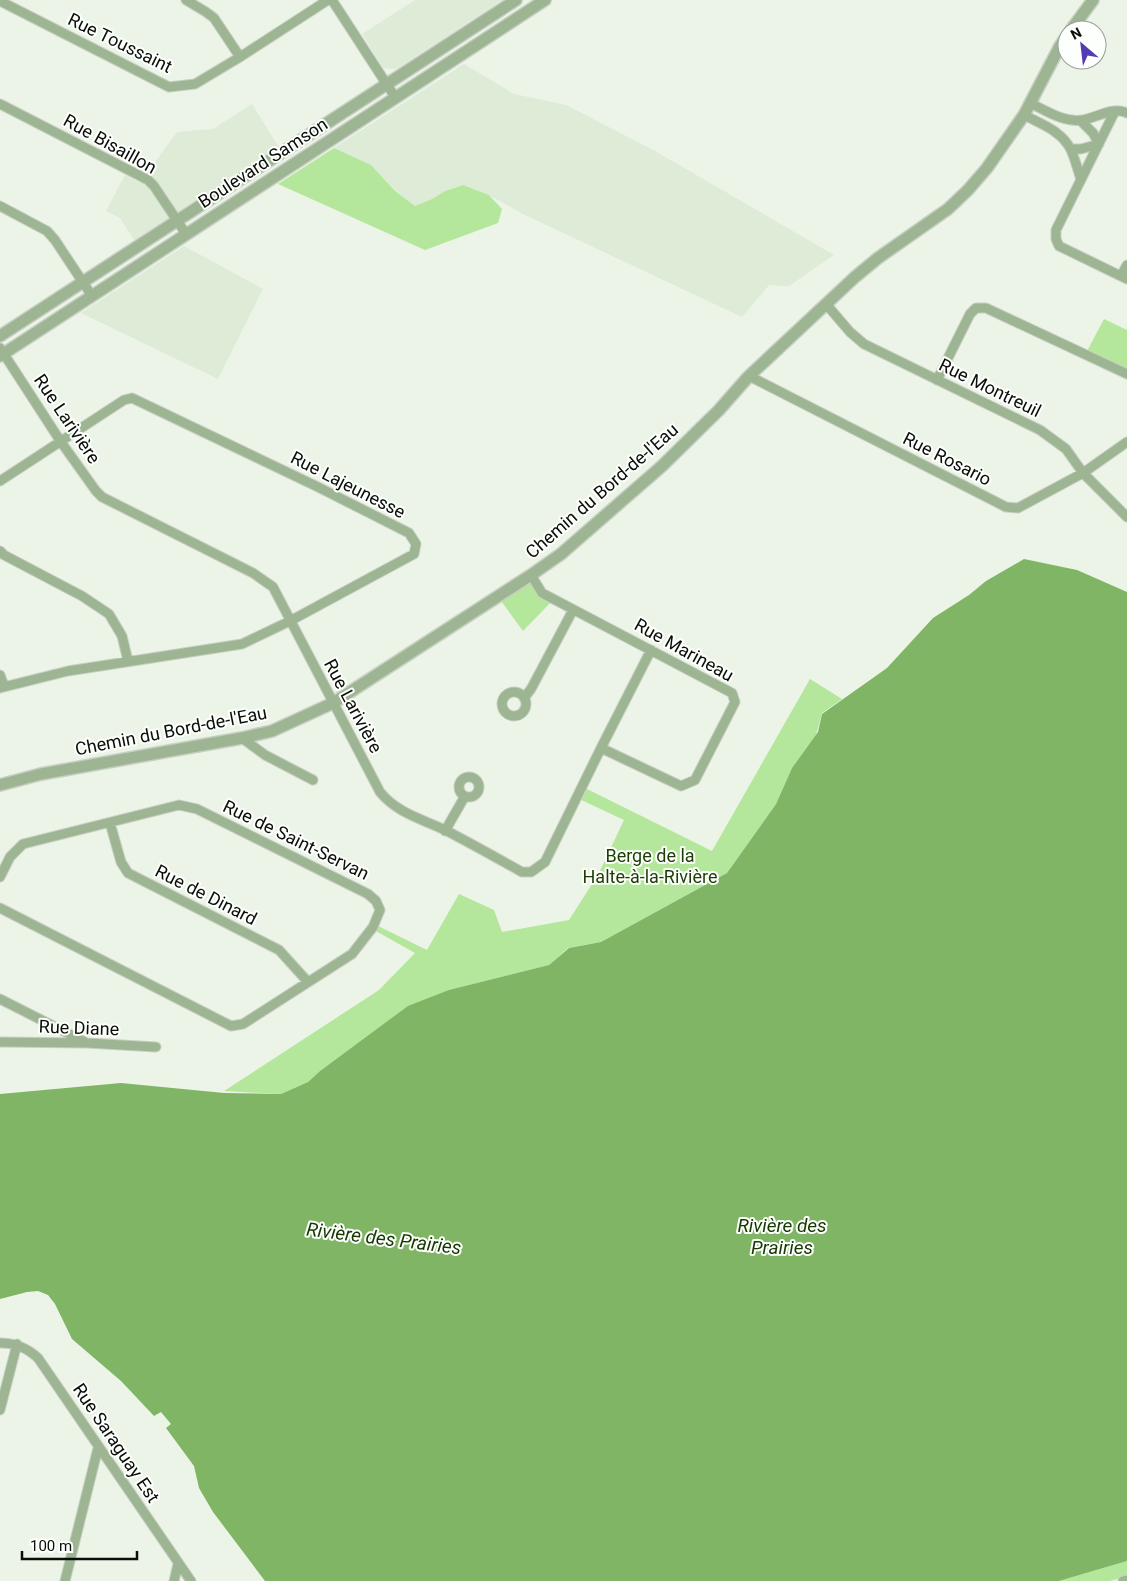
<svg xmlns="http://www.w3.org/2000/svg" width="1127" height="1581" viewBox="0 0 1127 1581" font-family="Roboto,sans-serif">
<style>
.built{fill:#ddebd7}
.green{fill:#b4e79c}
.water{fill:#80b565}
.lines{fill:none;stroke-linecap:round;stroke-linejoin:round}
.minor-casing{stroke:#c7cfc3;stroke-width:11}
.tertiary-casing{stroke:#c7cfc3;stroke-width:14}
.minor{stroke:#9db592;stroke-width:9}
.tertiary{stroke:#9db592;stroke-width:11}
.labels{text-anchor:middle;stroke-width:4;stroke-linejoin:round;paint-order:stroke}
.street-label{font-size:18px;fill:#0a0d09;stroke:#fdfffc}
.park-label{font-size:18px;fill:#1c3d03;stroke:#fdfffc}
.water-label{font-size:19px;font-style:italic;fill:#163700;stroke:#fdfffc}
</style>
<rect width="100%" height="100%" fill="#ebf4e7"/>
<!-- built -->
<path class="built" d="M415,0H502L396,69L383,68L362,34Z
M464,64L514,94L566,105L655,151L834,255L789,286L769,285L742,317L523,214L489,195L463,185L445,191L432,199L415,206L395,191L371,165L334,148Z
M252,104L278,146L134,240L120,218L106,211L125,175L140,183L177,132L213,129Z
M184,246L263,289L218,379L81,313Z"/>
<!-- green -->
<path class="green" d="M334,148L371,165L395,191L415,206L432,199L445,191L463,185L489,195L502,209L498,223L425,250L278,184Z
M1104,319L1127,330V374L1085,355Z
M531,575L554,599L523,631L499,598Z
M810,679L842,699L822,713L816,735L792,768L776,804L727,873L601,942L568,948L549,965L450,990L354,1046L320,1071L308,1082L281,1094L224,1091L379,990L415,953L374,930L378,926L427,950L459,894L494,910L502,932L569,920L599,873L624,820L577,798L583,787L712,851Z
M1127,1561V1576L1125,1577L1110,1581H1059Z"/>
<!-- water -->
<path class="water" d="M1024,559L1077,570L1127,592V1561L1059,1581H265L213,1512L199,1488L194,1466L166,1428L171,1424L161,1412L154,1416L121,1381L72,1339L55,1304L48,1295L38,1291L27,1292L0,1299V1094L121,1083L224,1093L281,1094L308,1082L320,1071L408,1006L449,990L549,965L569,948L601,942L727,873L776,804L792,768L818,732L822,714L887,668L933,618L969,595L986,581Z"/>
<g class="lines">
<!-- minor casing -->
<g class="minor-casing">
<path id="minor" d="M186,0L206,12L214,18L240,57
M332,0L395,97
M0,1L169,87L195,84L240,57L328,0
M1030,103C1045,110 1064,123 1082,120C1097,118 1112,106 1127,113
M0,104L148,180L154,186L186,234
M1115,111L1056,230V239L1059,246L1127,279
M1024,115C1041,124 1062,131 1071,150C1075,159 1078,170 1081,180
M1081,121L1093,133L1099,144
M1071,149H1081L1099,144
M0,206L47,231L55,240L92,296
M1121,276L1127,265
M826,304L850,332L864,344L1040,430L1066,449L1083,473L1127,517
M0,348L61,442L96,491L102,497L253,573L273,587L380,792C398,814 423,819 447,831C472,844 497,858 522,872H531L545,862L601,748L651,650
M749,376L1006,507L1018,508L1083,473L1127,442
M937,380L970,314L976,308H986L1127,374
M0,481L124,400L132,398L318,487L409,533L416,544L414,554L290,621L242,644L68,671L0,688
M0,551L4,555L82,596L109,614L122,636L128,661
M531,575L542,593L732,693L735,702L695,780L681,786L601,748
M0,675L4,686
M502 704a12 12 0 1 1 24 0a12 12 0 1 1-24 0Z
M524,698L531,689L573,610
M242,738L265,755L313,780
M459 787a10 10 0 1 1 20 0a10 10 0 1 1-20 0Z
M110,823L121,862L128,873L279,950L308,982
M445,831L465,796
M0,877L10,857L23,844L179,805L197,809L368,894L376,901L380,910L373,927L352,954L243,1024L231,1026L0,908
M0,999L85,1042
M0,1042L87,1043L156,1047
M0,1343C16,1343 27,1348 38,1358L191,1581
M0,1410L17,1344
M65,1581L98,1448
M174,1581L178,1564
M1123,1581L1127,1580"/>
</g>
<!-- tertiary casing -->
<g class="tertiary-casing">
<path id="tertiary" d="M1071,30L1093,0
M0,336L516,0
M0,356L545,0
M0,785L41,774L242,738L272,731L333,703L531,575L561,554L662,466L719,410L749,376L855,277L878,258L948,209L968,190L987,168L1024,115L1060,46L1067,36"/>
</g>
<!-- minor -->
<use href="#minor" class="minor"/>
<!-- tertiary -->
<use href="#tertiary" class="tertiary"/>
</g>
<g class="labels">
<!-- street labels -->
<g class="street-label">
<text transform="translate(120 43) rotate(26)" y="6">Rue Toussaint</text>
<text transform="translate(110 144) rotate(29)" y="6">Rue Bisaillon</text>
<text transform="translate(263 163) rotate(-33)" y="6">Boulevard Samson</text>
<text transform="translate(990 388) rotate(26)" y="6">Rue Montreuil</text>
<text transform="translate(67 419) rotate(56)" y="6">Rue Larivière</text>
<text transform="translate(947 459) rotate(27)" y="6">Rue Rosario</text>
<text transform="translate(348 485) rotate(27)" y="6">Rue Lajeunesse</text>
<text transform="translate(602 491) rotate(-41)" y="6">Chemin du Bord-de-l'Eau</text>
<text transform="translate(684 650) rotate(29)" y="6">Rue Marineau</text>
<text transform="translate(353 706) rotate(62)" y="6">Rue Larivière</text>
<text transform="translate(171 731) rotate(-11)" y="6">Chemin du Bord-de-l'Eau</text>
<text transform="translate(296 840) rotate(26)" y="6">Rue de Saint-Servan</text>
<text transform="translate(206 895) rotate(27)" y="6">Rue de Dinard</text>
<text transform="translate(79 1028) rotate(2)" y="6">Rue Diane</text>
<text transform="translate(116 1443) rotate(56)" y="6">Rue Saraguay Est</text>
</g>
<!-- park labels -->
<g class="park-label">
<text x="650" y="862">Berge de la<tspan x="650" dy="21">Halte-à-la-Rivière</tspan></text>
</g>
<!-- water labels -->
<g class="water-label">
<text x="782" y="1232">Rivière des<tspan x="782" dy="22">Prairies</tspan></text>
<text transform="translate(384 1238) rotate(7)" y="7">Rivière des Prairies</text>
</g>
</g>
<!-- north arrow -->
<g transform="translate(1082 45) rotate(332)"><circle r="24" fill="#fdfffc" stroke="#9c9e9b"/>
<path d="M0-4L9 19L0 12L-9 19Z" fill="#533cb3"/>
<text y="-8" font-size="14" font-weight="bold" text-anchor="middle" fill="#0a0d09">N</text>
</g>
<!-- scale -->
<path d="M22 1551v8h115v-8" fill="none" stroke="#0a0d09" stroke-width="2.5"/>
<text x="30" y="1551" font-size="15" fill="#0a0d09" stroke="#fdfffc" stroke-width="4" paint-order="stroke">100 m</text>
</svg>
